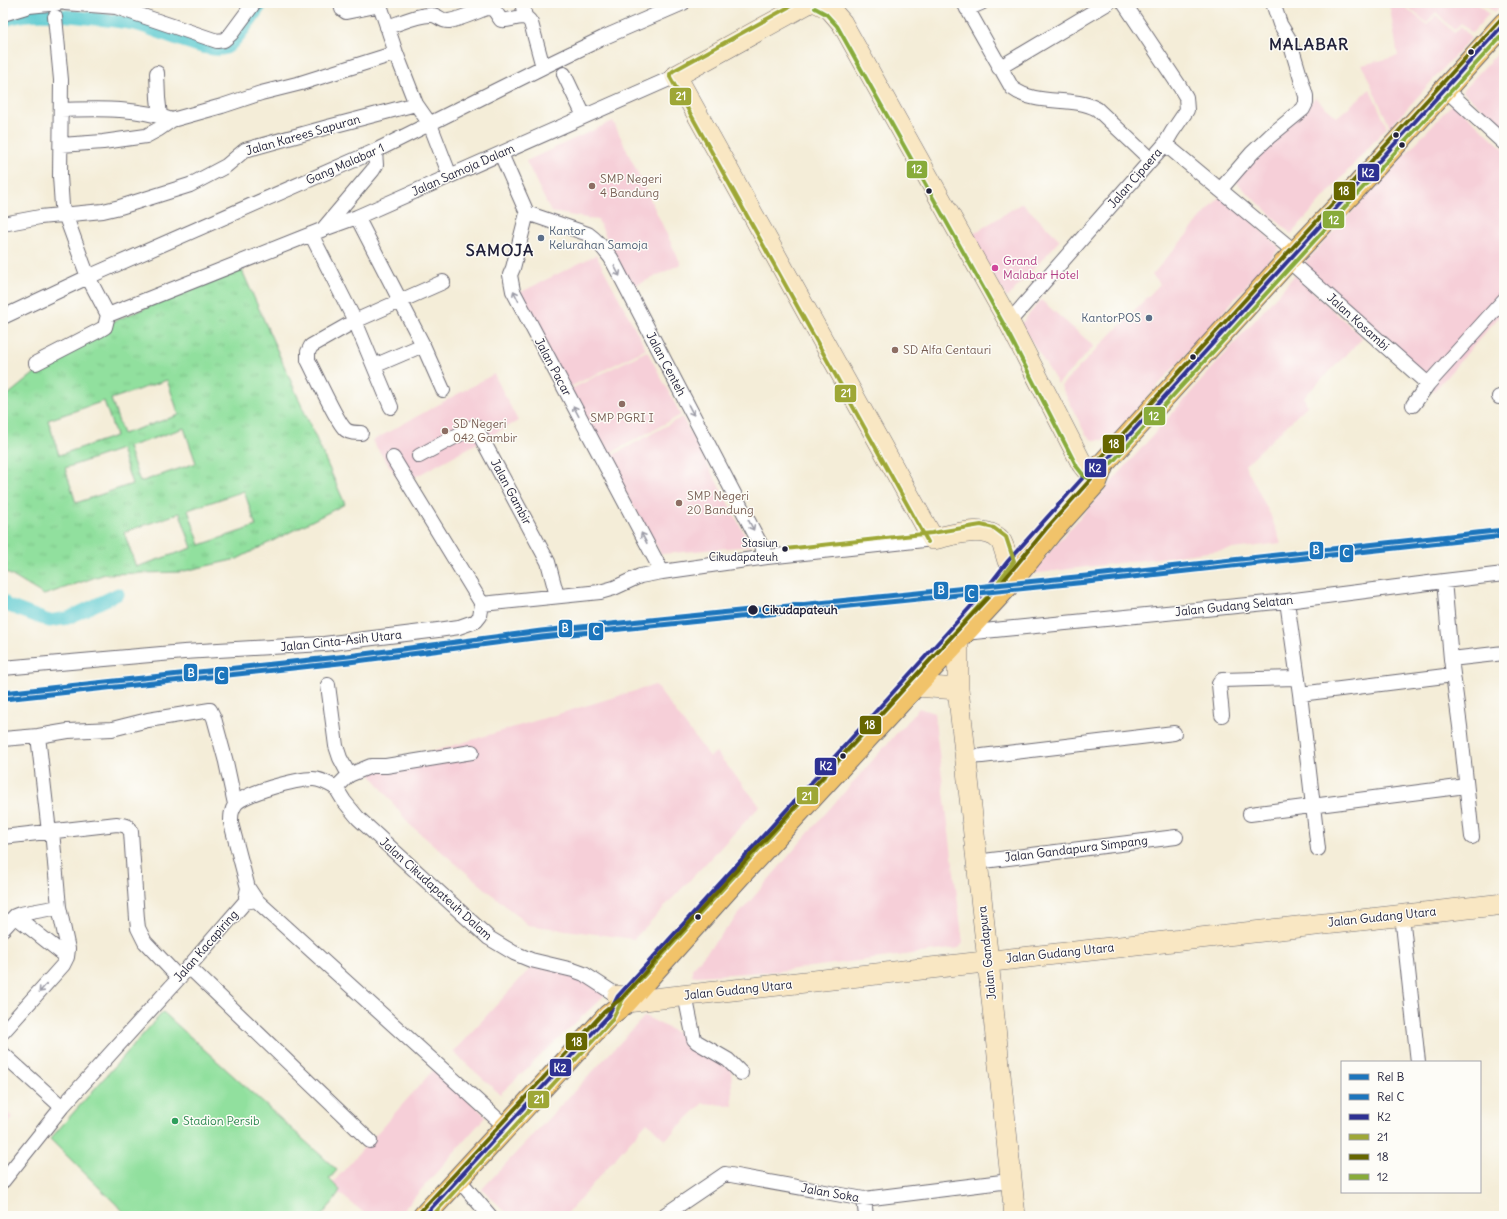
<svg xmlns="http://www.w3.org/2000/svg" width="1507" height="1219" viewBox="0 0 1507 1219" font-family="Delius,sans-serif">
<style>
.built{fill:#f6cfd8}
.grass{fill:url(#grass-tufts);stroke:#5a816c;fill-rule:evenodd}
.pitch{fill:#91e09e;stroke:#5a816c}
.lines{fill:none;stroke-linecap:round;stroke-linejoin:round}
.canal{stroke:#5ccad0;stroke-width:13}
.street-casing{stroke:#6c6972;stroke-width:16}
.secondary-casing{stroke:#6c6972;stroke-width:22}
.primary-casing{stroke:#6c6972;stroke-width:24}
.street{stroke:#fff;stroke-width:14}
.secondary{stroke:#f9e7c3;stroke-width:21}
.primary{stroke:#f1c36a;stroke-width:22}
.bus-1-casing{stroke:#fdfcf7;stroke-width:7}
.bus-2-casing{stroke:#fdfcf7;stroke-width:7}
.bus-3-casing{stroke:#fdfcf7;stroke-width:7}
.bus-4-casing{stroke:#fdfcf7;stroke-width:7}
.bus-1{stroke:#2e3192;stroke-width:4}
.bus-2{stroke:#9ea736;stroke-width:4}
.bus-3{stroke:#660;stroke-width:4}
.bus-4{stroke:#88ab3a;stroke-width:4}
.rail-1-casing{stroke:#fdfcf7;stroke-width:8}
.rail-2-casing{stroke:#fdfcf7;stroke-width:8}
.rail-1{stroke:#1c75bc;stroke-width:5}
.rail-2{stroke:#1c75bc;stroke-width:5}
.oneway{stroke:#9c9ca7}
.bus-dot{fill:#22223b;stroke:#fdfcf7;stroke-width:1.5}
.education-dot{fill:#8d6e63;stroke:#fdfcf7;stroke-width:1.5}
.service-dot{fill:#5c6f8a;stroke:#fdfcf7;stroke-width:1.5}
.hotel-dot{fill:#d1479c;stroke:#fdfcf7;stroke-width:1.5}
.leisure-dot{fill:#2e9e5b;stroke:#fdfcf7;stroke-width:1.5}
.labels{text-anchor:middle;stroke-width:3;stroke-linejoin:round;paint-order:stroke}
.bus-label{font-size:11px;fill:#22223b;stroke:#fdfcf7;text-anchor:end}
.street-label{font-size:12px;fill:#22223b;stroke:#fdfcf7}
.education-label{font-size:12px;fill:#785e54;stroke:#fdfcf7;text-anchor:start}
.service-label{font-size:12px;fill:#4e5e75;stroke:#fdfcf7;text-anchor:start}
.hotel-label{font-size:12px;fill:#b23c85;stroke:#fdfcf7;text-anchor:start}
.stop-label{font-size:12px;font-weight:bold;fill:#22223b;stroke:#fdfcf7;text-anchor:start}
.leisure-label{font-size:12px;fill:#27864d;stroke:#fdfcf7;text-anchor:start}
.district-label{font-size:16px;font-weight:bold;letter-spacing:1px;fill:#22223b;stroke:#fdfcf7}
.line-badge{stroke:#fdfcf7;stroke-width:1.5}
.badge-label{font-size:11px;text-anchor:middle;font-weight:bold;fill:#fff}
</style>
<defs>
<pattern id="grass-tufts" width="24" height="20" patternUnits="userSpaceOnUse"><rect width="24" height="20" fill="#91e09e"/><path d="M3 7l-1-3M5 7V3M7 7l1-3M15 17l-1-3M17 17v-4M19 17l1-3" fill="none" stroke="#7dc089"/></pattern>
</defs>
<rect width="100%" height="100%" fill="#fdfcf7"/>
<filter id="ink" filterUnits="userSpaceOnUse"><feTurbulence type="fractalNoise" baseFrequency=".025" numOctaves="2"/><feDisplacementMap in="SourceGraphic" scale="8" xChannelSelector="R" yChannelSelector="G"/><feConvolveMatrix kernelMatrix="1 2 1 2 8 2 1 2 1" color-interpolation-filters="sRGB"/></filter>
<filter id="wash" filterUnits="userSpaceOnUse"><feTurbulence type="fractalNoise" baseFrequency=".012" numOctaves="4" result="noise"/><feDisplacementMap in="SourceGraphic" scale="16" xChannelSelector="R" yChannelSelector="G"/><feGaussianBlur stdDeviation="0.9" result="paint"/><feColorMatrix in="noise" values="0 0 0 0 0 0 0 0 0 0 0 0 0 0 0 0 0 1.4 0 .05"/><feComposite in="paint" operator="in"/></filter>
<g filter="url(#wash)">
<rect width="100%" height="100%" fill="#f4edd8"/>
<!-- built -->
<path class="built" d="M1389,3H1400L1427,25L1436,15L1454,33L1461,26L1471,38L1390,127L1362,65L1398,56Z
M1403,3H1477L1489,14L1472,33L1461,23L1454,30L1436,12L1427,23Z
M1484,3H1503L1495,12Z
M1504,46V128L1462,91Z
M1370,89L1387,127L1291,234L1233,179L1315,98L1337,117Z
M1453,103L1504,149V311L1434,391L1298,270Z
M613,121L681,264L631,288L598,220L551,212L526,161Z
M1222,194L1280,248L1114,435L1102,440H1092L1085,433L1061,386L1160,284L1152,275Z
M1022,203L1060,240L1007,298L970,236Z
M596,255L646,349L562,391L515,295Z
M1295,275L1363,338L1304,397L1307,406L1245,465L1270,514L1281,543L1030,574Z
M1041,300L1094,346L1058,384L1021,324Z
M647,351L681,415L599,459L563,393Z
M494,374L518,421L402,484L372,441Z
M682,417L751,546L661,554L606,459Z
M655,685L710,757L716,752L760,806L634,939L528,925L409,824L368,771Z
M919,708L934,713L963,943L959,948L779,971L697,976L692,975V969L816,824Z
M536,962L563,968L607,993L500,1094L453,1052Z
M645,1016L697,1043L731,1067L733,1106L703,1103L665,1140L647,1122L565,1216H510L482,1189Z
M434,1069L486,1116L398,1216H368L330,1186Z
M3,1109L13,1118L3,1129Z"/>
<!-- grass -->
<path class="grass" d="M241,268L345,504L237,559L180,572L105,574L44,595L4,571L3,399L81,335ZM167,380L179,415L123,434L111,399ZM104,401L116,436L59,455L48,420ZM184,428L196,463L140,482L128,447ZM121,449L132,484L76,503L65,468ZM244,491L256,526L200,545L188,510ZM180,513L192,548L136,567L124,532Z"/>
<!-- pitch -->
<path class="pitch" d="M163,1012L337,1170L329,1179L340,1190L334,1201L321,1216H128L50,1139Z"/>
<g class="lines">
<!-- canal -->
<path class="canal" d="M3,21C29,10 60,15 87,18C104,20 121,21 138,25C157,30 209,55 226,48C235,44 256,12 262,3
M3,601L6,605L49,621L68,618L118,594"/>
</g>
</g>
<g filter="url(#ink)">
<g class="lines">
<!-- street casing -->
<g class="street-casing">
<path id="street" d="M65,3L116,7L217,41L224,40L231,34L254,3
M341,3L342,9L346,12L376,6L381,8L396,53L416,104L430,124L450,176
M524,3L523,7L525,17
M964,3L1012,88C1037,107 1072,95 1097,109L1151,160
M967,9L981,3
M3,14L29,6L59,3
M55,17L61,80L60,176L62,206L88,277L108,315
M387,27C401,23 418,14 432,15C438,15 442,22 449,21C461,19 475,12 487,8C496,8 496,14 501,20C511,22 525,11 531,23L543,67
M999,68L1108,3
M157,73L158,98L160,116
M564,74L584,116
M1445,89L1504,143
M61,110C98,109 136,107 172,120
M1165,144L1295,252
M61,145L103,142L146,136L159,129L172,120L222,106L261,93L301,83L396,53
M501,154L527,213L513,268L510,275L513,291L662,572
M1220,190L1252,153L1270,136L1303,109L1306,103V96L1289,39L1280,24L1273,3
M527,213L588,234C598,241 604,249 611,258L767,557
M357,217L423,345L374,366
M3,224L40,217L103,211L120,207L190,185L226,166L245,150L328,127L416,104
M324,228L373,170L376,165L375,151
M311,234L355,321L391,407
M1288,260L1428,384
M108,315L324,229L357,217L676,76
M3,317L88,277L375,151L543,67L607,36L683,3
M1009,322L1165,144L1172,132L1187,110L1186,97L1180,87L1124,3
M423,345L443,390
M36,363L100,330L105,327L108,315
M1499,397L1504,396
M1413,405L1428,384L1504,300
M361,433C355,433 350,433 346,430C337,423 315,373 308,360V352L311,346L355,321L443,282
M419,456L475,426L548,562L557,596
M393,458L482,604
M1444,581L1451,659L1461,734L1472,837
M1287,601L1300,694L1318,849
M482,604L600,592L614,588L640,576L662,572L767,557L933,539
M964,633L1287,601L1444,581L1504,574
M1451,659L1504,653
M3,668L184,652L324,644L438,630L459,627L476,621L480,616L482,604
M328,685L336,746L340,758L349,775
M1300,694L1453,675
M1222,715L1219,684L1222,680L1298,678
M38,736L49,832
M3,739L38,736L68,731L112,729L148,720L210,710L214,718L226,762L235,804
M965,757L982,756L1174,733
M336,788L344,801L358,818L489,938L514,953L531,960L573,970L584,974L618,996
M336,788L349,775L371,766H386L472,752
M1250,814L1466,786
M3,837L117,824L127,826L131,832L137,919L138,928L145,942L179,978
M976,862L1176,837
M248,888L256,900L506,1127
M246,897L248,888L231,823C231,816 231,811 235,805C242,793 298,779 313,779C321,779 329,784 336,788
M1402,915L1418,1062
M15,916L67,957
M3,929L15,916L20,914L59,907
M189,967L370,1141
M685,995L694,1039L697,1042L728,1060L741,1073
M3,1032L63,965L67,957L68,949L59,907L52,831
M3,1054L62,1107
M459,1180L490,1216
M3,1181L62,1107L179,978L245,902L256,900
M864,1199L866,1216
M663,1216L725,1174L864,1199L1010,1181"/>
</g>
<!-- secondary casing -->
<g class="secondary-casing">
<path id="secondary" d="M808,3L676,76L933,539C953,535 985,524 1000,540C1004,545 1006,555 1008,561
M818,3L830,9L842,23L1009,322L1082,464L1096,482
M958,640V689L988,961L1015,1216
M915,686L958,689
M618,996L626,1002L1504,904"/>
</g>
<!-- primary casing -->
<g class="primary-casing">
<path id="primary" d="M424,1216L608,1016L626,1002L739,876L1009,584L1050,533L1096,482L1103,464L1288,260L1355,189L1504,24"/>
</g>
<!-- street -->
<use href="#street" class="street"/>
<!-- secondary -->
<use href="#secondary" class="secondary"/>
<!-- primary -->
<use href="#primary" class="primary"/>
<!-- bus-1 casing -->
<g class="bus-1-casing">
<path id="bus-1" d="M424,1216L608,1016L618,996L983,593L1008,561L1088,472L1103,464L1504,24"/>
</g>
<!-- bus-2 casing -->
<g class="bus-2-casing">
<path id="bus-2" d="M796,3L673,71L670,74V77L928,542
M432,1216L612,1020L623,999L987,597L1014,561L1006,537L994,528L981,525L932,533L785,549"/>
</g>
<!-- bus-3 casing -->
<g class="bus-3-casing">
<path id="bus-3" d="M420,1212L604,1012L622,998L735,872L1004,580L1046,529L1091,479L1099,460L1500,20"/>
</g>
<!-- bus-4 casing -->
<g class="bus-4-casing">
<path id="bus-4" d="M815,8L826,14L837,26L1004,325L1077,467L1084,476L1088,478L1107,468L1504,33"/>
</g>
<!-- bus-1 -->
<use href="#bus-1" class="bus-1"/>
<!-- bus-2 -->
<use href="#bus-2" class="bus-2"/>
<!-- bus-3 -->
<use href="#bus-3" class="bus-3"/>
<!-- bus-4 -->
<use href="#bus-4" class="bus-4"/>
<!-- rail-1 casing -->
<g class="rail-1-casing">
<path id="rail-1" d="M3,693L348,656L541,631L1086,576L1504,530"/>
</g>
<!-- rail-2 casing -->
<g class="rail-2-casing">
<path id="rail-2" d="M4,699L349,662L542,637L1087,582L1504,536"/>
</g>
<!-- rail-1 -->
<use href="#rail-1" class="rail-1"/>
<!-- rail-2 -->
<use href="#rail-2" class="rail-2"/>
</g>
<!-- one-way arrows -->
<defs><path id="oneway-shaft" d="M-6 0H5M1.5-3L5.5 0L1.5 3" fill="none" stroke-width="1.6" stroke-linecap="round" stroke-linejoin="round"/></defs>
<g class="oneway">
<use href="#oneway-shaft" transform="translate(617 271) rotate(62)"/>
<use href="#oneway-shaft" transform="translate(516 296) rotate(-116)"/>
<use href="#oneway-shaft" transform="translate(691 410) rotate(62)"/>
<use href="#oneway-shaft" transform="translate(576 411) rotate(-118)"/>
<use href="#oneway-shaft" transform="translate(751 525) rotate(62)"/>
<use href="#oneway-shaft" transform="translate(644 538) rotate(-118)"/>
<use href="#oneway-shaft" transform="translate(43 988) rotate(132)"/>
</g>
</g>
<!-- markers -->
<g class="bus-dot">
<circle cx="1471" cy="52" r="3.5"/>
<circle cx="1396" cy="135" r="3.5"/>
<circle cx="1402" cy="145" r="3.5"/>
<circle cx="929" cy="191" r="3.5"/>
<circle cx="1193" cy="357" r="3.5"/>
<circle cx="785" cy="549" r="3.5"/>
<circle cx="753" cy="610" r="5.5"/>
<circle cx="843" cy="756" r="3.5"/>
<circle cx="698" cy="917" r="3.5"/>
</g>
<g class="education-dot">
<circle cx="592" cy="186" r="4"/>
<circle cx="895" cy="350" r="4"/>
<circle cx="622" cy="404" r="4"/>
<circle cx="445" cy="431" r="4"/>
<circle cx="679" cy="503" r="4"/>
</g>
<g class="service-dot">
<circle cx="541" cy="238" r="4"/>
<circle cx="1149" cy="318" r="4"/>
</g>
<circle class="hotel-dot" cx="995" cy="268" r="4"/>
<circle class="leisure-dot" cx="175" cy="1121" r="4"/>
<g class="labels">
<!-- bus labels -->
<g class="bus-label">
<text x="778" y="547">Stasiun<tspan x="778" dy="14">Cikudapateuh</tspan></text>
</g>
<!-- street labels -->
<g class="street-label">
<text transform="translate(303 135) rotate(-16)" y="4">Jalan Karees Sapuran</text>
<text transform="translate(345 164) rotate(-24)" y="4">Gang Malabar 1</text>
<text transform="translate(463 170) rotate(-24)" y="4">Jalan Samoja Dalam</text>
<text transform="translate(1135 178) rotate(-49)" y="4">Jalan Cipaera</text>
<text transform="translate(1358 322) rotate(42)" y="4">Jalan Kosambi</text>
<text transform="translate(666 364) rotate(62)" y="4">Jalan Centeh</text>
<text transform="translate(553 367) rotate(62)" y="4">Jalan Pacar</text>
<text transform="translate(511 492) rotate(62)" y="4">Jalan Gambir</text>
<text transform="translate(1234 606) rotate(-6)" y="4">Jalan Gudang Selatan</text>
<text transform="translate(341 641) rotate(-6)" y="4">Jalan Cinta-Asih Utara</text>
<text transform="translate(1076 849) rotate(-7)" y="4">Jalan Gandapura Simpang</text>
<text transform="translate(436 889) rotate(42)" y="4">Jalan Cikudapateuh Dalam</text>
<text transform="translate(1382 917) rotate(-6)" y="4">Jalan Gudang Utara</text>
<text transform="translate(206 946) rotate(-49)" y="4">Jalan Kacapiring</text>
<text transform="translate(987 953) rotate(-96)" y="4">Jalan Gandapura</text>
<text transform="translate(1060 953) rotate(-6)" y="4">Jalan Gudang Utara</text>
<text transform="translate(738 990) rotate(-6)" y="4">Jalan Gudang Utara</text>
<text transform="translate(830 1193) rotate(10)" y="4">Jalan Soka</text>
</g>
<!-- education labels -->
<g class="education-label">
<text x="600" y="183">SMP Negeri<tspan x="600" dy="14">4 Bandung</tspan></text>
<text x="903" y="354">SD Alfa Centauri</text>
<text x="622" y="422" text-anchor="middle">SMP PGRI I</text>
<text x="453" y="428">SD Negeri<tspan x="453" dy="14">042 Gambir</tspan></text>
<text x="687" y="500">SMP Negeri<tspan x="687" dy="14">20 Bandung</tspan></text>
</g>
<!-- service labels -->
<g class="service-label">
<text x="549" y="235">Kantor<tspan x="549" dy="14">Kelurahan Samoja</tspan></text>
<text x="1141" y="322" text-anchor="end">KantorPOS</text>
</g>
<!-- hotel labels -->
<g class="hotel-label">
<text x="1003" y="265">Grand<tspan x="1003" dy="14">Malabar Hotel</tspan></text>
</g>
<!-- stop labels -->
<g class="stop-label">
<text x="762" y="614">Cikudapateuh</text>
</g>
<!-- leisure labels -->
<g class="leisure-label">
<text x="183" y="1125">Stadion Persib</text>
</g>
<!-- district labels -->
<g class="district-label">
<text x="1309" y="50">MALABAR</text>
<text x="500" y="256">SAMOJA</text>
</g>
</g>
<g class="line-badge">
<rect x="669" y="87" width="23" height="19" rx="4" fill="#9ea736"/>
<rect x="906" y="160" width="22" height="19" rx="4" fill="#88ab3a"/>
<rect x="1357" y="163" width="23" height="19" rx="4" fill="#2e3192"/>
<rect x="1333" y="181" width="23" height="20" rx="4" fill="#660"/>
<rect x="1322" y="210" width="23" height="19" rx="4" fill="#88ab3a"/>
<rect x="834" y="384" width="23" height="19" rx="4" fill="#9ea736"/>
<rect x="1143" y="406" width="23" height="20" rx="4" fill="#88ab3a"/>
<rect x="1102" y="434" width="23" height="20" rx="4" fill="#660"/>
<rect x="1084" y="458" width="23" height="20" rx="4" fill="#2e3192"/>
<rect x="1309" y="541" width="15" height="19" rx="4" fill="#1c75bc"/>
<rect x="1339" y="544" width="15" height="19" rx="4" fill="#1c75bc"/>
<rect x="933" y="581" width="16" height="19" rx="4" fill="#1c75bc"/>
<rect x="964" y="584" width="15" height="19" rx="4" fill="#1c75bc"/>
<rect x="558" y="619" width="15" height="19" rx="4" fill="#1c75bc"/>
<rect x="588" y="622" width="16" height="19" rx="4" fill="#1c75bc"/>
<rect x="183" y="663" width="15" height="19" rx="4" fill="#1c75bc"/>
<rect x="214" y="666" width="15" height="19" rx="4" fill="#1c75bc"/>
<rect x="859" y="715" width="23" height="20" rx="4" fill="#660"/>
<rect x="814" y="757" width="23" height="19" rx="4" fill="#2e3192"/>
<rect x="796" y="786" width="23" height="19" rx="4" fill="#9ea736"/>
<rect x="565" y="1032" width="23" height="19" rx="4" fill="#660"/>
<rect x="549" y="1058" width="23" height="19" rx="4" fill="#2e3192"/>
<rect x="527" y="1090" width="23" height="19" rx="4" fill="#9ea736"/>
</g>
<g class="badge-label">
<text x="681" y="100">21</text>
<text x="917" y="173">12</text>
<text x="1368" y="177">K2</text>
<text x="1344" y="195">18</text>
<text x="1334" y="224">12</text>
<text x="846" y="397">21</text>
<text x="1154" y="420">12</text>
<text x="1114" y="448">18</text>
<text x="1095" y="472">K2</text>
<text x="1316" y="554">B</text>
<text x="1346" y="557">C</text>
<text x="941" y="594">B</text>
<text x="971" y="598">C</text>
<text x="565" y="632">B</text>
<text x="596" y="635">C</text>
<text x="191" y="677">B</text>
<text x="221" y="680">C</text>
<text x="870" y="729">18</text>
<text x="826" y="770">K2</text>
<text x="807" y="800">21</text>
<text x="577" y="1046">18</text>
<text x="560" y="1072">K2</text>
<text x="539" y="1103">21</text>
</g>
<!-- margin -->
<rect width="1507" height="1219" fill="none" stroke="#fdfcf7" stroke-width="16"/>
<!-- legend -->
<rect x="1341" y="1061" width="140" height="132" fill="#fdfcf7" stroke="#a5a5ac"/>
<rect x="1349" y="1074" width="20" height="6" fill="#1c75bc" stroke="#a5a5ac"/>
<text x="1377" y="1081" font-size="12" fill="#22223b">Rel B</text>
<rect x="1349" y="1094" width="20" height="6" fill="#1c75bc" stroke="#a5a5ac"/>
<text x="1377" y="1101" font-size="12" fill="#22223b">Rel C</text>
<rect x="1349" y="1114" width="20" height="6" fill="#2e3192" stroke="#a5a5ac"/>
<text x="1377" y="1121" font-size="12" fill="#22223b">K2</text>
<rect x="1349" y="1134" width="20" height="6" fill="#9ea736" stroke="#a5a5ac"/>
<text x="1377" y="1141" font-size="12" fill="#22223b">21</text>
<rect x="1349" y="1154" width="20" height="6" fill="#666600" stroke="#a5a5ac"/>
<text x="1377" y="1161" font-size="12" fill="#22223b">18</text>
<rect x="1349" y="1174" width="20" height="6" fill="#88ab3a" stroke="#a5a5ac"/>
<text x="1377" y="1181" font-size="12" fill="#22223b">12</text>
</svg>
